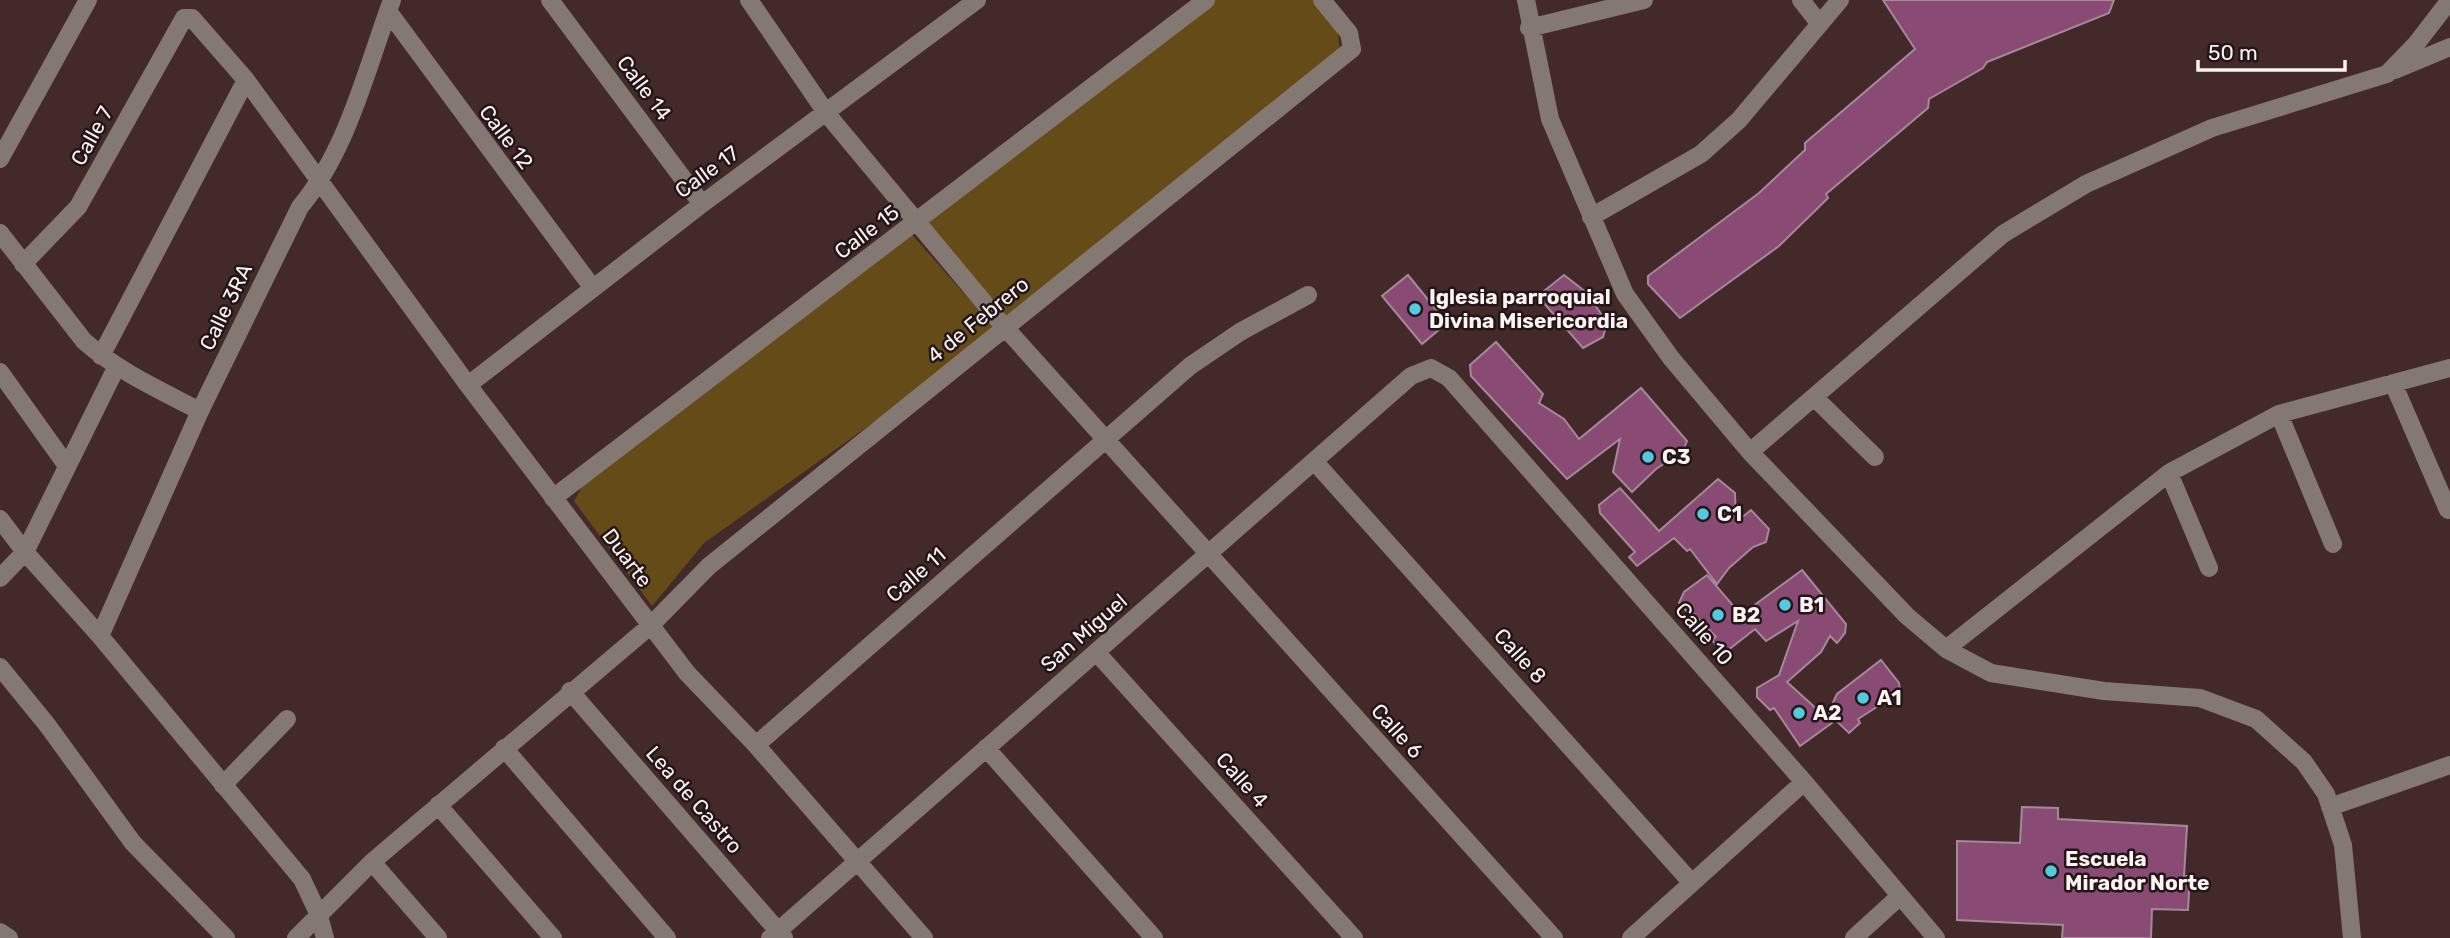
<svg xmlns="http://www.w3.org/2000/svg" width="2450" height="938" viewBox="0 0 2450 938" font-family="Rubik,sans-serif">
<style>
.green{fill:#654b18}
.building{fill:#894a73;stroke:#a48999;stroke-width:2}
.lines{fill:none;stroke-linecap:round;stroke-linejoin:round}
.minor{stroke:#847872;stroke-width:18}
.poi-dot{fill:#54cade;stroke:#221617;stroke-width:2.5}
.labels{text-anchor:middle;stroke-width:5;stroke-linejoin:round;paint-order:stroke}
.street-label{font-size:21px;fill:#fdf2f2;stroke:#221617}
.poi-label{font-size:21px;font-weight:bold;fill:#fdf2f2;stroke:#221617;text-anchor:start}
</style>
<rect width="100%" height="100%" fill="#44292b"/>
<!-- green -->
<path class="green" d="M1206,0H1321L1336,17L1341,58L1001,323L916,224Z
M907,229L999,333L704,543L652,606L574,501L592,469Z"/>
<!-- building -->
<path class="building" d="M1883,0H2114L2109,13L1987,62L1983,68L1929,99L1928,108L1826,194L1828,198L1779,246L1680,318L1648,284V276L1759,193L1805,150V143L1915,49Z
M1408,275L1447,323L1422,344L1382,296Z
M1564,275L1587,293L1607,323L1603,337L1583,348L1542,301L1544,291Z
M1496,342L1543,394L1539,403L1564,419L1579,439L1641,388L1687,441L1683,451L1656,469L1632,492L1613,472L1620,439L1567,479L1471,376L1470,365Z
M1718,479L1735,493L1736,522L1751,510L1769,529L1766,542L1753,547L1729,568L1717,584L1690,549L1687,551L1674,538L1637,566L1629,557L1635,552L1600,513L1599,505L1620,488L1659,531Z
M1802,570L1846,624L1845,633L1837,643L1830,636L1821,652L1787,682L1832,723L1800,746L1774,708L1770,710L1757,697V688L1779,675L1798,621L1766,641L1755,629L1723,654L1712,640L1716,637L1694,614L1691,616L1679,603L1684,592L1707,575L1741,615Z
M1881,660L1899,683L1900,692L1858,719L1860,723L1849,733L1828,713L1837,694Z
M2022,807L2058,808V819L2187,826L2184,876H2190L2188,910L2152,909L2151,938H2062L2063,925L1957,920V841L2020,843Z"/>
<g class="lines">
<!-- minor -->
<path class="minor" d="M550,0L702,204
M749,0L827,114L1001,323L1554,938
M1526,0L1550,119L1625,294L1671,358L1750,452L1907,616L1946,649L1991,673L2104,691L2200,698L2256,719L2304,762L2326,794L2343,845L2352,938
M1801,0L1819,23
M388,11L592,287
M1529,28L1644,0
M2395,70L2450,47
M0,159L88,0
M1591,217L1701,154L1739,120L1840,0
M0,233L84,341C119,372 160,390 200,411
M23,264L78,207L184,18H192L246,80L468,385L687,673L756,745L924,938
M101,356L246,80
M0,372L67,466
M2393,383L2448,510
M468,385L702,204L977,0
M1814,397L1875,457
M2279,414L2333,544
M1750,452L2003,234L2086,184L2212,128L2387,74L2416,44L2450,0
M1314,461L1691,882
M2169,473L2209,568
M553,498L1206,0
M0,519L25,552L100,636L302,879L318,913L325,938
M0,578L25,552L116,368
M100,636L200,411L300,207C348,149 366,70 392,0
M1946,649L2169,473L2279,414L2450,368
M1097,653L1354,938
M0,667L48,726L133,843L226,938
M570,691L784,938
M756,745L1190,366L1240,332L1308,295
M504,748L667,938
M986,748L1154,938
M223,785L287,719
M438,805L553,938
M2330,807L2450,765
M372,862L438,938
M0,932L9,938
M296,938L372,862L650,626L709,566L1352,49L1349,33L1322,0
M770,938L1411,376L1431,368L1449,378L1804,782L1936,938
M1631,938L1804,782
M1854,938L1900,896"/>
</g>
<!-- markers -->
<g class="poi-dot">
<circle cx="1415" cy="309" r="7"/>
<circle cx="1648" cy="457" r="7"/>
<circle cx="1703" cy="514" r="7"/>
<circle cx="1785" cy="605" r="7"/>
<circle cx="1718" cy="615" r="7"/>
<circle cx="1863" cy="698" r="7"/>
<circle cx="1799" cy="713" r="7"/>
<circle cx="2051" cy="871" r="7"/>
</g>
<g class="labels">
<!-- street labels -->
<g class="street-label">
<text transform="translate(644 88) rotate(53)" y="7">Calle 14</text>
<text transform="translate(92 136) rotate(-61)" y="7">Calle 7</text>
<text transform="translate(506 137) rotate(53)" y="7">Calle 12</text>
<text transform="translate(707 172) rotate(-36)" y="7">Calle 17</text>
<text transform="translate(867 232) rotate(-37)" y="7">Calle 15</text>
<text transform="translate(226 307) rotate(-64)" y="7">Calle 3RA</text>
<text transform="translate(978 320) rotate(-39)" y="7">4 de Febrero</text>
<text transform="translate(627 558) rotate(53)" y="7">Duarte</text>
<text transform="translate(916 575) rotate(-41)" y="7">Calle 11</text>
<text transform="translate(1084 633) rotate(-41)" y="7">San Miguel</text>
<text transform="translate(1704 634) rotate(49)" y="7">Calle 10</text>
<text transform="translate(1520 656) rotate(48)" y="7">Calle 8</text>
<text transform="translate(1397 731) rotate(48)" y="7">Calle 6</text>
<text transform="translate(1242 780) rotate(48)" y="7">Calle 4</text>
<text transform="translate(694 800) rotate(49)" y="7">Lea de Castro</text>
</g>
<!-- poi labels -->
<g class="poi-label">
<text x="1429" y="304">Iglesia parroquial<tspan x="1429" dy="24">Divina Misericordia</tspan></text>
<text x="1662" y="464">C3</text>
<text x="1717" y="521">C1</text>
<text x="1799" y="612">B1</text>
<text x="1732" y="622">B2</text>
<text x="1877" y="705">A1</text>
<text x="1813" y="720">A2</text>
<text x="2065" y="866">Escuela<tspan x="2065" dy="24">Mirador Norte</tspan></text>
</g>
</g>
<!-- scale -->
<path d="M2198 60v10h147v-10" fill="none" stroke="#fdf2f2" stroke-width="3.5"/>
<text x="2208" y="60" font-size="21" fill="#fdf2f2" stroke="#221617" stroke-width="5" paint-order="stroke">50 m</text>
</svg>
